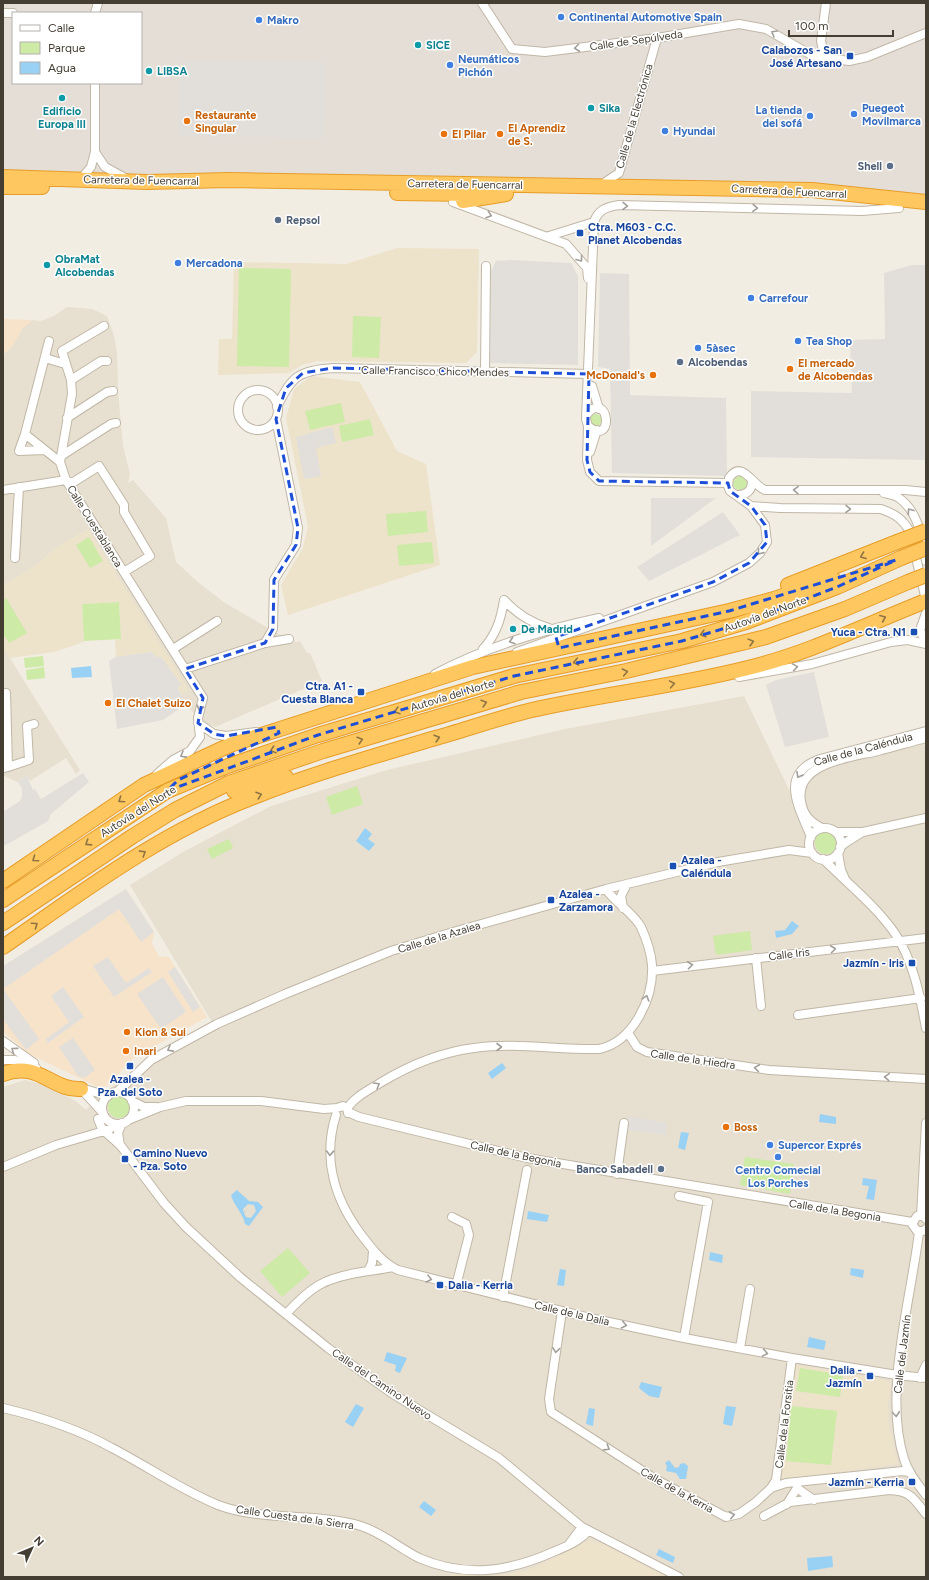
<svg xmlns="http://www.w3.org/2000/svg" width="929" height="1580" viewBox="0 0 929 1580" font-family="Figtree,sans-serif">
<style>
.residential{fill:#e7dfcf}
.commercial{fill:#f7e3ca}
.industrial{fill:#e4ded7;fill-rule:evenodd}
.education{fill:#ede2ca}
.green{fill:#cdeaa7}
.parking{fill:#e2dfdb}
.water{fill:#99d1f5;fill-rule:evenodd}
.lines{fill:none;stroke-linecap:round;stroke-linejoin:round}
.street-casing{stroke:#c1b7a7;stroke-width:10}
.highway-casing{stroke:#e79d27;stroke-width:16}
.street{stroke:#fff;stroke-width:8}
.highway{stroke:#ffc760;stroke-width:14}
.highway-bridge-casing{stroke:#e79d27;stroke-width:16;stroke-linecap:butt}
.highway-bridge{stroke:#ffc760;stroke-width:14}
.oneway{stroke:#a29e98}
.oneway2{stroke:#8f7444}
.marked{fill:none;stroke:#1d4ed8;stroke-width:3;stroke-dasharray:8 5;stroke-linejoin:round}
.shop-dot{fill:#3f7fe0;stroke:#fff;stroke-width:1.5}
.culture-dot{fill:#0f9aa8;stroke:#fff;stroke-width:1.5}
.transit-dot{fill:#1a4fb4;stroke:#fff;stroke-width:1.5}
.food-dot{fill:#e8710a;stroke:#fff;stroke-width:1.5}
.service-dot{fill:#5c6f8a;stroke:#fff;stroke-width:1.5}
.labels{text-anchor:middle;stroke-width:3;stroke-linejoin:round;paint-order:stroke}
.shop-label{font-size:11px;font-weight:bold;fill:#366cbe;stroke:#fff;text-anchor:start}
.street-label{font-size:11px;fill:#443d32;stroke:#fff}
.culture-label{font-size:11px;font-weight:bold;fill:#0d838f;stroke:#fff;text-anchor:start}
.transit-label{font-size:11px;font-weight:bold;fill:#164399;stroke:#fff;text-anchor:end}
.food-label{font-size:11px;font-weight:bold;fill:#c56008;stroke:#fff;text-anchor:start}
.service-label{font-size:11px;font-weight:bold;fill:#4e5e75;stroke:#fff;text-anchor:end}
</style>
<rect width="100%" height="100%" fill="#f2ede2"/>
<!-- residential -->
<path class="residential" d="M67,307L92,309L107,316L114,336L117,352L118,392L123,446L130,474L128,483L133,480L166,518L176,562L199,583L225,603L284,637L288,636L296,642L300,641L307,653H310L322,681L215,727L204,722L185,705L181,695L188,690L88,529L53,550L37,565L3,585V355L12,347L22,329L32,320L41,321L54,316Z
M3,647L80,770L76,774L66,758L30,781L27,776L17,782L3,775Z
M744,696L793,798L816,769L926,738V1577H3V1087L25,1080L44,1085L74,1100L86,1110L105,1091L213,1024L130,885L183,852L271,806L387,770L565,729Z"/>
<!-- commercial -->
<path class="commercial" d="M3,319L30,320V323L22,329L12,347L3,355Z
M126,889L154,932L152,944L159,956L169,957L207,1017L137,1056L126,1065L111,1084L100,1088L29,1054L3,1032V966Z"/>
<!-- industrial -->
<path class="industrial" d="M3,3H926V202L812,190L3,179ZM13,13H141V83H13Z"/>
<!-- education -->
<path class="education" d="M397,248L479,249L477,352L466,363L317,361L302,365L289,373L218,375L219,339H232L234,262L346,264Z
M311,376L360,382L397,451L426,464L440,565L288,615L281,585L303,548L308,526L286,418L294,389Z
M88,529L189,690L181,695L178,688L180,684L161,657L156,658L152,652L116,657L115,640L121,639L119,602L82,604L84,642L54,652L10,658L3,647V585L37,565L53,550Z
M794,1364L884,1380L889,1382L891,1385L888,1401L889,1424L898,1464L781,1480Z
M588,1541L601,1543L668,1577H450L451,1574L487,1576L509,1574L534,1568Z"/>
<!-- green -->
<path class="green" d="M239,268L291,269L289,367L237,366Z
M353,316L381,317L379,358L352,357Z
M341,403L345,422L310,430L305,411Z
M590 420a6 6 0 1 1 12 0a6 6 0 1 1-12 0Z
M370,419L374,435L342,442L339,426Z
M733 483a7 7 0 1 1 14 0a7 7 0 1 1-14 0Z
M426,511L428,532L388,536L386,514Z
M89,537L103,561L90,568L76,545Z
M432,542L434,563L399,566L397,545Z
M6,598L27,633L9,643L3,634V600Z
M119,602L121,639L84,641L82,604Z
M43,656L44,666L25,668L24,658Z
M44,667L45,678L27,680L26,670Z
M357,786L363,804L332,815L326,797Z
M815 843a11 11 0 1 1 22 0a11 11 0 1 1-22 0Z
M229,839L233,848L212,859L207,849Z
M750,931L752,950L716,955L713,936Z
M108 1107a11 11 0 1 1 22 0a11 11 0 1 1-22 0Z
M745,1157L794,1164L790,1194L740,1185Z
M288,1248L310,1273L282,1297L260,1271Z
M800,1368L843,1375L840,1397L796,1391Z
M791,1406L837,1411L831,1465L786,1461Z"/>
<!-- parking -->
<path class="parking" d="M179,62H325L324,138L178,136Z
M512,260L571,263L578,276V365L490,363L491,271L496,261Z
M912,265H926V460L751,457V391L852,393L850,340L885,339L884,273Z
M600,273L629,274L630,395L726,398L727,476L612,473L610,369L598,367Z
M332,427L336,443L316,448L321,476L304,479L296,437Z
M651,498H716L651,546Z
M723,512L740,535L649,581L637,567Z
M152,652L156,657H161L181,684L178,688L185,705L163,720L117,729L109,661L116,657Z
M814,672L829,737L785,747L766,685L776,680Z
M83,773L89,782L51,814L48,821L4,846L3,812L20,801L22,797V788L18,782L27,776L33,790L35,789L41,799Z
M126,889L154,932L141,942L119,909L3,989L39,1039L26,1050L3,1019V966Z
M108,957L126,983L149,968L152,972L114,997L93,966Z
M175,967L200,1007L193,1012L168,972Z
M163,977L186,1012L161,1029L137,994Z
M63,987L84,1017L48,1043L46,1039L69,1022L51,996Z
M73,1038L95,1070L84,1078L78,1076L59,1047Z
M628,1116L667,1123L666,1135L627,1130Z"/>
<!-- water -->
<path class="water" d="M91,666L92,677L72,678L71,668Z
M365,828L372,834L368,839L375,844L369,851L356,841Z
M792,921L799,926L792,934L776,938L775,931L785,930Z
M502,1063L506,1068L492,1079L488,1073Z
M820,1114L836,1117V1124L819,1122Z
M681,1132L689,1133L685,1150L678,1148Z
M863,1178L877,1180L874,1200L866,1199L869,1186L862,1185Z
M237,1190L249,1201L258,1202L263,1207L249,1226L245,1224C243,1213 234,1206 231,1195ZM248,1204L254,1205L256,1211L251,1218L246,1217L244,1213L246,1210L243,1212V1209Z
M528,1211L549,1215L547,1222L527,1219Z
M710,1252L723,1255L722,1263L709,1260Z
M851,1268L864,1270L863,1278L850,1275Z
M560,1269L566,1270L564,1286L557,1285Z
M809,1337L826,1341L824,1350L807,1347Z
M387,1352L407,1358L400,1373L395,1371L396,1365L384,1361Z
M641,1382L662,1387L659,1398L649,1396L639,1388Z
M356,1404L364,1408L353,1427L345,1422Z
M726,1406L736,1407L732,1426L723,1424Z
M589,1408L595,1409L593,1426L586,1424Z
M669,1460L675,1468L679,1467L680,1464L684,1463L688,1466L686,1479H680L676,1473L666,1471L667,1466L665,1463Z
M424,1501L436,1510L431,1516L419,1507Z
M659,1549L675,1557L673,1563L656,1555Z
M832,1556L833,1567L808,1571L807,1558Z"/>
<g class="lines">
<!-- street casing -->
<g class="street-casing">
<path id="street" d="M482,3L512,49L545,52L657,38L739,24L766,29L813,56L849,61L867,57L926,33
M3,13H13
M95,13L98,3
M825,59L821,41L826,3
M95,152L105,167L125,178
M81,179L91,167L95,152V83
M601,185L619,173L657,38
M453,202L566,244L587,268L588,278
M549,236L594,222
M104,326L62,351L71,380L72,394L60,462L66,480L72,483L99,466L124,505V512L150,556L124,572
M49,341L25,434L60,462
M45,358L65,364
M485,372L486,266
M71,380L101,361H107
M592,386L599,409
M238 410a20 20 0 1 1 40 0a20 20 0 1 1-40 0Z
M277,407C292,375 299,371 333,368L589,374
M587,414C609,389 615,448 588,426
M67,418L107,392L113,391
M25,434L19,451L44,450
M590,452L597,430
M61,456L111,424L116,423
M728,483L599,481L590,472L587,460L588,426L586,419L594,222C598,210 606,207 619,205L862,211L899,208
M3,490L66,480L203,698L198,718L200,737L190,751L173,760L157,774
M884,493C888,494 895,495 899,498C919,512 922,539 926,561
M739,495C748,494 752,490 752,481
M751,506L780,508L881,509C895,514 903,519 910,532L926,600
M15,558L19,487
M926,613L920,630L926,643
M265,643L289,639
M173,649L217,621
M483,649C496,635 501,619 504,600C517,614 531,623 549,628
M517,652L713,582L749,563L760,553L767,542L765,525L751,506L730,491L728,486L729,478C742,459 752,485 765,490H905L926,492
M185,669L265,643L273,629L274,580L296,545L298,528L276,419
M435,674C487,646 542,630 599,618
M739,677L812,664L891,642L908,640L926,644
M198,723L214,734L226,736L256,732
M8,767L29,760L27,726L34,724
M3,768L8,767L6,693
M822,828C810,822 803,815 801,801C794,762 854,757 878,751C894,747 910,742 926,738
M809 844a16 16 0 1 1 32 0a16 16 0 1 1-32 0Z
M836,832H863L926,818
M811,837C799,807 778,774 820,759L926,731
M840,847L848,841L861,833
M838,853L841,870L845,879
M823,859C847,883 875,905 894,932C913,959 920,996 926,1028
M623,908L621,896L627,884
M756,958L761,1006
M652,971L926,938
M798,1015L921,998
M628,1033L637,1047L647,1052L769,1070L926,1079
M3,1041L34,1063
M3,1060H15L36,1068
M78,1087L108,1096
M83,1091L103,1113
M117,1092L151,1060L217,1024L285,994L391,951L453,932L606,889L718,862L789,850L812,853
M102 1108a16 16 0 1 1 32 0a16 16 0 1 1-32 0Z
M132,1101L144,1107H156
M347,1109C354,1097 369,1090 380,1083C408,1066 442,1052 474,1048C515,1042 558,1050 599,1049C633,1042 654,998 652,965C651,953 646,938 641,927C633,912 615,903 606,889
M348,1112L359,1117L527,1158L912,1222
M336,1115C322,1159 335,1201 363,1237C373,1250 383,1263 398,1270L590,1318L684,1338L792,1358L897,1375L926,1378
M98,1119L102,1129L121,1146L164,1203L186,1227L241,1278L328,1348L393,1394L499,1458L582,1527L679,1577
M128,1120L160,1107L186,1101H261L324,1109L337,1108L343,1106L347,1108L348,1113
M120,1145L118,1133L122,1123
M3,1167L56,1145L104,1131L120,1124
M617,1174L624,1123
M679,1196L708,1202L684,1338
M921,1216L926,1123
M452,1217L466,1224L469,1235L456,1286
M926,1219L923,1216H917L912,1224L917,1231H923L926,1229
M919,1232C911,1300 883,1392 904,1459C908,1472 917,1483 926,1495
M368,1271L372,1263L373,1251
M503,1297L527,1170
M562,1311L549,1399L551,1412L657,1480L726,1517L739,1514L756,1502L771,1488L786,1483L903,1471L909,1472
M286,1314C312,1286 324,1278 362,1272C372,1270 382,1270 392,1267
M740,1348L750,1289
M920,1378L926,1365
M3,1408C41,1417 78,1429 112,1448C147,1466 181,1490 218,1505C263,1522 315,1512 361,1526C383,1533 399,1548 419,1558C465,1578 508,1572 553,1552C565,1547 580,1541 588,1531
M771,1488L776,1480L792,1358
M797,1488L814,1500
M787,1504L797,1488L798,1482
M764,1516L790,1502L889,1490C911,1491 913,1498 926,1514
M570,1543L582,1527"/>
</g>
<!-- highway casing -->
<g class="highway-casing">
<path id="highway" d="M3,177L147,182L229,180L812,190L926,202
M3,187H42
M397,193L472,194
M463,201L506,194
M788,585L897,542
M234,791L286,777
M3,881L144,785L230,745L473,667L729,611L774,599L833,579
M3,900L167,791L225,767L318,735L514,676L682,641L746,622L837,587L901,558
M3,923L133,836L175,810L229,783L323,751L521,692L626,671L766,637L845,609L908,582
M3,947C82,892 160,833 251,798C309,775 371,757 432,739C465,730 498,718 532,710C604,694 677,686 748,668C810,653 867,624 926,601
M3,1074C38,1060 52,1091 81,1089"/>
</g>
<!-- street -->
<use href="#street" class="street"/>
<!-- highway -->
<use href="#highway" class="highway"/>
<!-- highway-bridge casing -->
<g class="highway-bridge-casing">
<path id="highway-bridge" d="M897,542L926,531
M901,558L926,548
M908,582L926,575"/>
</g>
<!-- highway-bridge -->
<use href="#highway-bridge" class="highway-bridge"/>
</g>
<!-- one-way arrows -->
<defs><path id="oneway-chevron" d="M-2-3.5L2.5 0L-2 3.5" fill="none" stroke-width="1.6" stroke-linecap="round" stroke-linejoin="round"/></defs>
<g class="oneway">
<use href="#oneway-chevron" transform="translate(774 33) rotate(-149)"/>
<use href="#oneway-chevron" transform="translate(577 48) rotate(173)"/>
<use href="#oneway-chevron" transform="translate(625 206) rotate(1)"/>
<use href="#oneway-chevron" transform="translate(755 208) rotate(2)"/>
<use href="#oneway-chevron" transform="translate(489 215) rotate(19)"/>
<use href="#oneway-chevron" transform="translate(580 259) rotate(52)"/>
<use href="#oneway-chevron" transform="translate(796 490) rotate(-178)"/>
<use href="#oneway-chevron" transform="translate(848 509) rotate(1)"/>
<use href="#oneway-chevron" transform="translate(910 511) rotate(-126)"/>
<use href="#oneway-chevron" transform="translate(760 552) rotate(129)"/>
<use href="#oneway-chevron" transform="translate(512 641) rotate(162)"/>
<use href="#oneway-chevron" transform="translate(795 667) rotate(-9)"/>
<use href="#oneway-chevron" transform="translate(200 708) rotate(105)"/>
<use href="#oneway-chevron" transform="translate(183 755) rotate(151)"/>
<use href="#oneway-chevron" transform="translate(799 775) rotate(119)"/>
<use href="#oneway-chevron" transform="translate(833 949) rotate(-7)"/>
<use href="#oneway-chevron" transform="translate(690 965) rotate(-7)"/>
<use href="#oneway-chevron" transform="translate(646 998) rotate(-73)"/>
<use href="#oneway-chevron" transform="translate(499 1047)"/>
<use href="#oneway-chevron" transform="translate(170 1049) rotate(151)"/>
<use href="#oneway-chevron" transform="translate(14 1050) rotate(-143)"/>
<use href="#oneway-chevron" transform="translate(757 1068) rotate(-172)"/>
<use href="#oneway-chevron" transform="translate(887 1077) rotate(-177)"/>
<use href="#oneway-chevron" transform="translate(377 1085) rotate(-31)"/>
<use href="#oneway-chevron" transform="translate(330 1153) rotate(92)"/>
<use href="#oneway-chevron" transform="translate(429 1279) rotate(14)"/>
<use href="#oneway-chevron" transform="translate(624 1325) rotate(12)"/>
<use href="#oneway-chevron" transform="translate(556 1350) rotate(98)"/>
<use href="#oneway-chevron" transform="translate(765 1353) rotate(10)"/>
<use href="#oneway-chevron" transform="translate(896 1414) rotate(85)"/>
<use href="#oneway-chevron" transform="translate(607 1448) rotate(32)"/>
<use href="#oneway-chevron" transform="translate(732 1515) rotate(-13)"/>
</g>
<g class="oneway2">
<use href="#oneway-chevron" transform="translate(863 556) rotate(159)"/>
<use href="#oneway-chevron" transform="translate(883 618) rotate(-23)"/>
<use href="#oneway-chevron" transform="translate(703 634) rotate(164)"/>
<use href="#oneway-chevron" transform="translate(751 642) rotate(-15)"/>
<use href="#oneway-chevron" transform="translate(576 662) rotate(168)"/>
<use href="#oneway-chevron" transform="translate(625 672) rotate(-12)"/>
<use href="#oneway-chevron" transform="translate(672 684) rotate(-10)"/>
<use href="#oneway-chevron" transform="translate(484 703) rotate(-16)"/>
<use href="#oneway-chevron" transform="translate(397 711) rotate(163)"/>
<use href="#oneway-chevron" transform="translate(437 738) rotate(-16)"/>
<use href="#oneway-chevron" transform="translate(360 740) rotate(-17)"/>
<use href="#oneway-chevron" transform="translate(273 750) rotate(161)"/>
<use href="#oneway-chevron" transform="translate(259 795) rotate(-19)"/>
<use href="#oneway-chevron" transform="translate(121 800) rotate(146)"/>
<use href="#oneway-chevron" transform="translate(88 843) rotate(147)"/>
<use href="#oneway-chevron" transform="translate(143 853) rotate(-32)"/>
<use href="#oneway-chevron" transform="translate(35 859) rotate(145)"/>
<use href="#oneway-chevron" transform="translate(35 925) rotate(-35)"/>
</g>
<!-- marked area -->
<path class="marked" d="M333,368L589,374L587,460L590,472L599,481L728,483L730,491L751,506L765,525L767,542L749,563L713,582L556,637L559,648L729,611L896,560L837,587L746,622L682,641L514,676L318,735L167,791L178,780L279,733L277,727L226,736L214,734L198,723L203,698L185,669L265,643L273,629L274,580L296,545L298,528L276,419L286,388L303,373Z"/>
<!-- markers -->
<g class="shop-dot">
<circle cx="561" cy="17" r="4"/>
<circle cx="259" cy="20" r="4"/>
<circle cx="450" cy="65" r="4"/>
<circle cx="854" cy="114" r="4"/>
<circle cx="810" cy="116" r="4"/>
<circle cx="665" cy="131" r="4"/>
<circle cx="178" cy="263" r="4"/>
<circle cx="751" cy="298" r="4"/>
<circle cx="798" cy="341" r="4"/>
<circle cx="698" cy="348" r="4"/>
<circle cx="770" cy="1145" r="4"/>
<circle cx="778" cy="1157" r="4"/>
</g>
<g class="culture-dot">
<circle cx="418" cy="45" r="4"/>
<circle cx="149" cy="71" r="4"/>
<circle cx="62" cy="98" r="4"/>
<circle cx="591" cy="108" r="4"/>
<circle cx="47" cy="265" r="4"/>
<circle cx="513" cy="629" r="4"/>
</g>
<g class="transit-dot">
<rect x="846" y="52" width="8" height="8" rx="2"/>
<rect x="576" y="229" width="8" height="8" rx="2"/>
<rect x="910" y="628" width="8" height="8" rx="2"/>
<rect x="357" y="688" width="8" height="8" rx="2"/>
<rect x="669" y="862" width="8" height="8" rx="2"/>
<rect x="547" y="896" width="8" height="8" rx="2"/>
<rect x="908" y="959" width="8" height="8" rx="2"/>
<rect x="126" y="1062" width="8" height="8" rx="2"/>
<rect x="121" y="1155" width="8" height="8" rx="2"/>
<rect x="436" y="1281" width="8" height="8" rx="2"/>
<rect x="866" y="1372" width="8" height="8" rx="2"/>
<rect x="908" y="1478" width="8" height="8" rx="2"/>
</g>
<g class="food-dot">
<circle cx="187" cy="121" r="4"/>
<circle cx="444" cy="134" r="4"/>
<circle cx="500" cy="134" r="4"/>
<circle cx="790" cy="369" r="4"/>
<circle cx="653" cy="375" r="4"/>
<circle cx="108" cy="703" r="4"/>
<circle cx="127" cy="1032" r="4"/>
<circle cx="126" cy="1051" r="4"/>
<circle cx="726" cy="1127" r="4"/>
</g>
<g class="service-dot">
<circle cx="890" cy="166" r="4"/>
<circle cx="278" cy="220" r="4"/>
<circle cx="680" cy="362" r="4"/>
<circle cx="661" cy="1169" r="4"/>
</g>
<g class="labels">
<!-- shop labels -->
<g class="shop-label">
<text x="569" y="21">Continental Automotive Spain</text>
<text x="267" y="24">Makro</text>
<text x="458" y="63">Neumáticos<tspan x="458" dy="13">Pichón</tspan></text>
<text x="862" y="112">Puegeot<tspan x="862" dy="13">Movilmarca</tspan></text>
<text x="802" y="114" text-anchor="end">La tienda<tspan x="802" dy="13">del sofá</tspan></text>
<text x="673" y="135">Hyundai</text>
<text x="186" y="267">Mercadona</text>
<text x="759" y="302">Carrefour</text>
<text x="806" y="345">Tea Shop</text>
<text x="706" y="352">5àsec</text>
<text x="778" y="1149">Supercor Exprés</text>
<text x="778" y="1174" text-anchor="middle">Centro Comecial<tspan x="778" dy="13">Los Porches</tspan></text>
</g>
<!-- street labels -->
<g class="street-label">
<text transform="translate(636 40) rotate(-8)" y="4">Calle de Sepúlveda</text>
<text transform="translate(634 116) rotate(-74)" y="4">Calle de la Electrónica</text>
<text transform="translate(141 180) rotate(1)" y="4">Carretera de Fuencarral</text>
<text transform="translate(465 184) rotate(1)" y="4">Carretera de Fuencarral</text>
<text transform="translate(789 191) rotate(3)" y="4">Carretera de Fuencarral</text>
<text transform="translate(435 371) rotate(1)" y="4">Calle Francisco Chico Mendes</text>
<text transform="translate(95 526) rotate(58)" y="4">Calle Cuestablanca</text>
<text transform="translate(765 614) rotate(-20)" y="4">Autovía del Norte</text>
<text transform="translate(452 695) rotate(-17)" y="4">Autovía del Norte</text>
<text transform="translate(863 749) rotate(-15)" y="4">Calle de la Caléndula</text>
<text transform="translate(138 811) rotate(-32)" y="4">Autovía del Norte</text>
<text transform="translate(439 937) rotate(-17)" y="4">Calle de la Azalea</text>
<text transform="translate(789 954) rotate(-7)" y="4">Calle Iris</text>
<text transform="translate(693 1059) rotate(8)" y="4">Calle de la Hiedra</text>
<text transform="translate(516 1154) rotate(12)" y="4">Calle de la Begonia</text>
<text transform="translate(835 1210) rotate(9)" y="4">Calle de la Begonia</text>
<text transform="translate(572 1313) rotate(13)" y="4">Calle de la Dalia</text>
<text transform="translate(902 1354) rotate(-83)" y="4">Calle del Jazmín</text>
<text transform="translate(382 1384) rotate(34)" y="4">Calle del Camino Nuevo</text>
<text transform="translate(784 1424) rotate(-83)" y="4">Calle de la Forsitia</text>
<text transform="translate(677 1490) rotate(29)" y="4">Calle de la Kerria</text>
<text transform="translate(295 1517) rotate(8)" y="4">Calle Cuesta de la Sierra</text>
</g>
<!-- culture labels -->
<g class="culture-label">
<text x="426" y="49">SICE</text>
<text x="157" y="75">LIBSA</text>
<text x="599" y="112">Sika</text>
<text x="62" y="115" text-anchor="middle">Edificio<tspan x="62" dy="13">Europa III</tspan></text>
<text x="55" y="263">ObraMat<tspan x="55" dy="13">Alcobendas</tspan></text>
<text x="521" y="633">De Madrid</text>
</g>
<!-- transit labels -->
<g class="transit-label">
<text x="842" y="54">Calabozos - San<tspan x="842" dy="13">José Artesano</tspan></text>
<text x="588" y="231" text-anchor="start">Ctra. M603 - C.C.<tspan x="588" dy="13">Planet Alcobendas</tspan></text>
<text x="906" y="636">Yuca - Ctra. N1</text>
<text x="353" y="690">Ctra. A1 -<tspan x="353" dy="13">Cuesta Blanca</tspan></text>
<text x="681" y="864" text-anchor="start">Azalea -<tspan x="681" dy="13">Caléndula</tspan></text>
<text x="559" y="898" text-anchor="start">Azalea -<tspan x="559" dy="13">Zarzamora</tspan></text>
<text x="904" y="967">Jazmín - Iris</text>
<text x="130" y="1083" text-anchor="middle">Azalea -<tspan x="130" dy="13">Pza. del Soto</tspan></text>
<text x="133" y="1157" text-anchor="start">Camino Nuevo<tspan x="133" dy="13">- Pza. Soto</tspan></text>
<text x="448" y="1289" text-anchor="start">Dalia - Kerria</text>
<text x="862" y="1374">Dalia -<tspan x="862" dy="13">Jazmín</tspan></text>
<text x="904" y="1486">Jazmín - Kerria</text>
</g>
<!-- food labels -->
<g class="food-label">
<text x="195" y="119">Restaurante<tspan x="195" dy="13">Singular</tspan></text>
<text x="508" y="132">El Aprendiz<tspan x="508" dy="13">de S.</tspan></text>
<text x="452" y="138">El Pilar</text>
<text x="798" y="367">El mercado<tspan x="798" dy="13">de Alcobendas</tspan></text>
<text x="645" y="379" text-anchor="end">McDonald's</text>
<text x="116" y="707">El Chalet Suizo</text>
<text x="135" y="1036">Kion &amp; Sui</text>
<text x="134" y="1055">Inari</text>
<text x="734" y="1131">Boss</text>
</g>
<!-- service labels -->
<g class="service-label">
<text x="882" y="170">Shell</text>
<text x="286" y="224" text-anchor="start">Repsol</text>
<text x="688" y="366" text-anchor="start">Alcobendas</text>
<text x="653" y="1173">Banco Sabadell</text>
</g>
</g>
<!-- border -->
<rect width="929" height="1580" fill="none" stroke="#443d32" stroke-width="8"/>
<!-- legend -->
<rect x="12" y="12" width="130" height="72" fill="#ffffff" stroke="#b4b1ad"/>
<rect x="20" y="25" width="20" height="6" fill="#ffffff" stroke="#b4b1ad"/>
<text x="48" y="32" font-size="12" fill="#443d32">Calle</text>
<rect x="20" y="42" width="20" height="12" fill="#cdeaa7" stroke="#b4b1ad"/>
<text x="48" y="52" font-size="12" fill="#443d32">Parque</text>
<rect x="20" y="62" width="20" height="12" fill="#99d1f5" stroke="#b4b1ad"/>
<text x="48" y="72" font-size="12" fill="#443d32">Agua</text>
<!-- north arrow -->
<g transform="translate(32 1548) rotate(46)" stroke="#ffffff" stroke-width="3" paint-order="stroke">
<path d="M0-3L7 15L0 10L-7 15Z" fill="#443d32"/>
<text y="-6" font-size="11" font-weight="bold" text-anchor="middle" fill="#443d32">N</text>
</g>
<!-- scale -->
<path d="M789 30v6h104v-6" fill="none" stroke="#443d32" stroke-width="2"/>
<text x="795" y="30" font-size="12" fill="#443d32" stroke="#ffffff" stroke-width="3" paint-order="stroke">100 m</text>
</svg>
